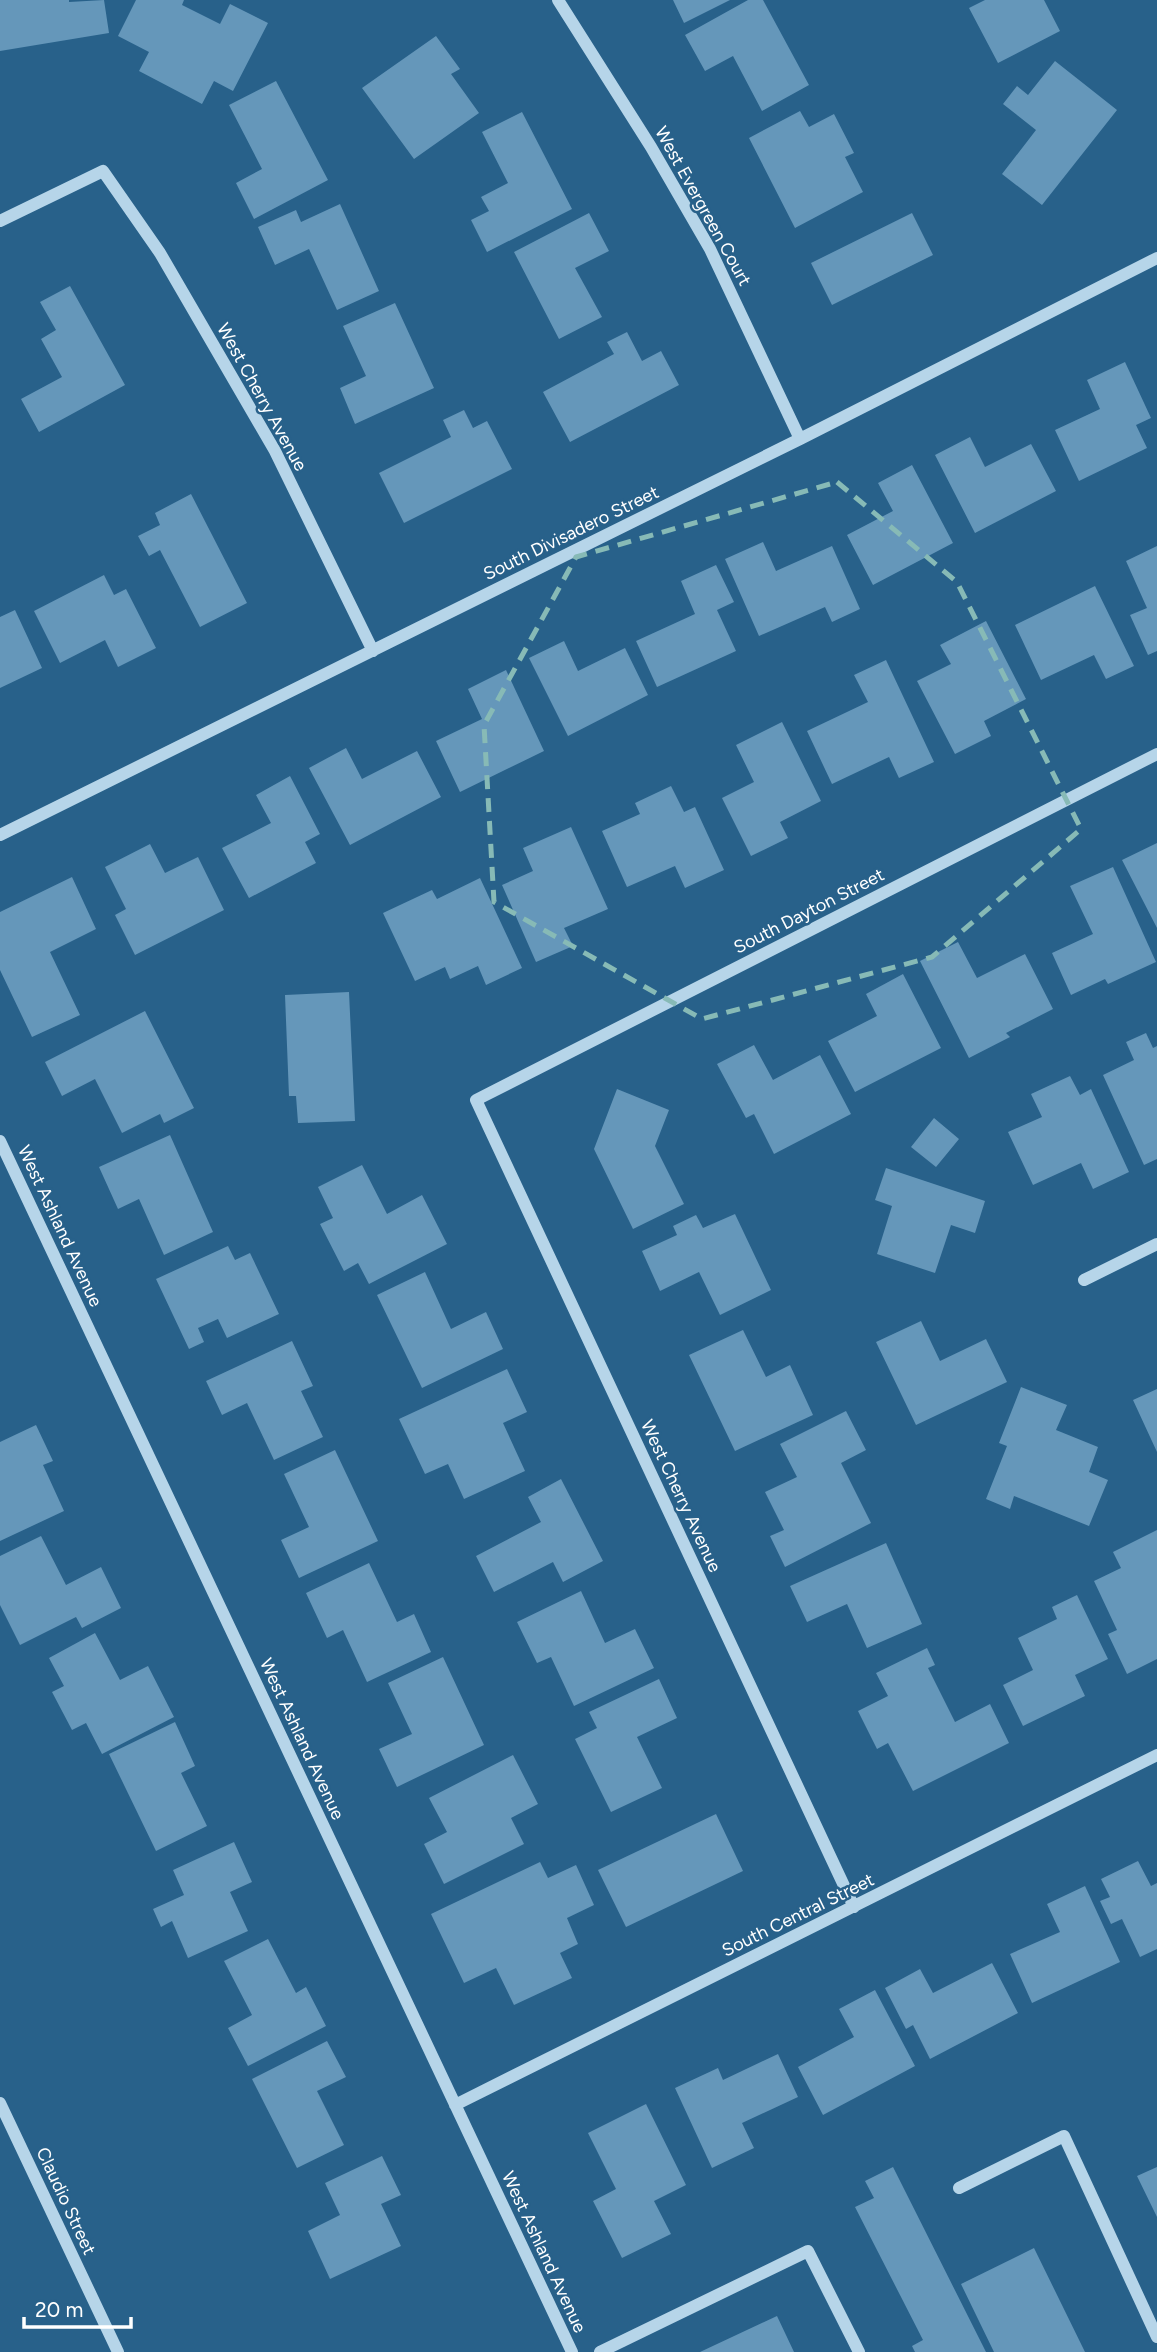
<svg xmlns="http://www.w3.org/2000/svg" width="1157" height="2352" viewBox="0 0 1157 2352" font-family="Figtree,sans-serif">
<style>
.building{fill:#6597ba}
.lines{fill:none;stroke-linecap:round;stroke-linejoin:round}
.minor{stroke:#b6d5e9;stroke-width:12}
.marked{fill:none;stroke:#87bab6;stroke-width:5;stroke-dasharray:14 9;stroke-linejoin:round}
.labels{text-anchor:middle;stroke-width:5;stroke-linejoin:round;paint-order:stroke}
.street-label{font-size:18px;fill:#fff;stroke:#28618a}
</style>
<rect width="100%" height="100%" fill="#28618a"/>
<!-- building -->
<path class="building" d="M0,0H69V2L104,0L109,33L0,51Z
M136,0H184L182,5L220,24L230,4L268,23L233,91L214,81L202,104L139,71L149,52L118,36Z
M673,0H730L684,23Z
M748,0H763L809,85L762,111L733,56L705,71L685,35Z
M985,0H1044L1060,31L998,63L969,8Z
M436,36L460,69L451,74L479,113L414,159L362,88Z
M1055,61L1117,110L1042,205L1002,174L1036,130L1003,104L1017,86L1028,95Z
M276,81L328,180L254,219L236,183L262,169L229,105Z
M800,111L809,127L834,114L854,153L845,157L863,192L795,228L749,138Z
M522,112L572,209L487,252L471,220L489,211L481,197L508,183L482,132Z
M340,204L379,291L337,310L309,249L275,265L258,227L296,210L301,222Z
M589,213L609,251L575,268L602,317L559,339L514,252Z
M912,213L933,255L832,305L811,263Z
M70,286L125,385L39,432L21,399L62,377L41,339L56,330L40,302Z
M395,303L434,388L355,424L340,388L366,376L343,326Z
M627,332L642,361L661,351L679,385L570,442L543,392L614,354L607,342Z
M1125,362L1151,418L1136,425L1147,448L1079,481L1055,430L1100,409L1087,380Z
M464,410L473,428L487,421L512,469L404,523L379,473L451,437L443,420Z
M970,437L985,467L1031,444L1056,491L975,533L935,455Z
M912,465L953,543L873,585L847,535L893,511L878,483Z
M191,494L247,603L200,627L160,550L149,556L138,536L160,525L155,513Z
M763,542L776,571L832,546L860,609L832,622L825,607L759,636L725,559Z
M1157,546V651L1148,655L1130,615L1147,608L1126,561Z
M716,565L734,602L717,610L736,651L657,687L636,641L695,614L681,581Z
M104,575L114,595L126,589L156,648L118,667L105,640L60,663L34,611Z
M1095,586L1134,666L1106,679L1094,655L1041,680L1015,625Z
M15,610L42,668L0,688V617Z
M986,621L1026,699L984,721L991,736L955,754L917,681L951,664L940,645Z
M564,641L578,671L625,648L648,695L568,736L529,658Z
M886,660L934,762L899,778L889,757L832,784L807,731L868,702L854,675Z
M506,670L544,751L460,792L436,741L482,719L468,689Z
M782,722L821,801L780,822L788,838L751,856L722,798L754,782L736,745Z
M346,748L362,779L417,751L441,797L350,845L309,768Z
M290,776L320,834L305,842L316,863L249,898L222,848L271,823L256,795Z
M671,786L684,812L695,807L724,870L685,888L675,866L627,887L602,831L640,814L635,803Z
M571,827L608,909L564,928L573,946L536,962L502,885L533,871L523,848Z
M1157,843V928L1122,860Z
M150,844L165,873L198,857L224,910L135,955L115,915L126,909L105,867Z
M1113,867L1156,962L1108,984L1105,979L1071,995L1052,953L1093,934L1070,886Z
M72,877L96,929L50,952L80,1015L32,1037L0,970V912Z
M480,878L522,968L486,985L478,966L450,979L445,967L415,981L383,913L432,890L437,899Z
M958,942L977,978L1025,954L1053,1009L1006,1033L1010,1037L969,1058L920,961Z
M903,974L941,1048L855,1092L828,1041L877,1016L866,994Z
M349,992L355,1121L298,1123L296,1096H289L285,995Z
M145,1011L194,1108L164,1123L160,1114L122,1133L95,1079L62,1096L45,1062Z
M1146,1033L1153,1048L1157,1046V1159L1144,1165L1103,1075L1134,1060L1126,1042Z
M754,1045L773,1080L820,1055L851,1114L774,1154L754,1114L746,1118L717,1064Z
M1070,1076L1080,1095L1091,1089L1129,1172L1093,1189L1081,1163L1033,1185L1008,1132L1042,1117L1031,1094Z
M617,1089L669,1110L655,1146L684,1204L633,1229L594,1149Z
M934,1118L959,1139L936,1167L911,1147Z
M170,1135L213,1232L164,1255L139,1199L118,1209L99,1167Z
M362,1165L387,1214L422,1195L447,1244L369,1284L358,1263L344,1271L320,1224L333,1218L318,1187Z
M886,1168L985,1201L975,1233L951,1225L935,1273L877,1254L892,1206L875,1200Z
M735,1214L771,1290L720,1315L699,1272L660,1291L642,1251L677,1235L673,1226L696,1215L703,1228Z
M228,1246L235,1260L250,1253L279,1314L227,1338L218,1319L198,1328L204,1342L189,1349L156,1279Z
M425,1272L451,1329L486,1312L503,1349L422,1388L377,1295Z
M921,1321L940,1361L986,1339L1007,1382L916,1425L876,1342Z
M743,1330L766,1377L790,1365L813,1415L735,1451L689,1355Z
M292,1341L313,1386L301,1391L323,1437L274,1460L247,1403L222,1415L206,1381Z
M507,1369L527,1412L503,1423L525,1471L464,1499L448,1464L425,1474L399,1419Z
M1021,1387L1067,1405L1056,1430L1098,1447L1089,1472L1108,1480L1089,1526L1014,1496L1010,1509L986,1499L1007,1446L999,1443Z
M1157,1389V1452L1133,1400Z
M846,1411L866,1450L841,1463L871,1523L785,1567L770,1536L784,1530L765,1492L797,1477L780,1444Z
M36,1425L53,1461L43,1465L64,1511L0,1541V1442Z
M335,1450L378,1541L299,1578L281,1540L309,1527L284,1474Z
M561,1479L603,1561L563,1582L553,1562L494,1592L476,1556L541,1522L528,1497Z
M1157,1530V1659L1127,1674L1108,1634L1117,1630L1094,1581L1121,1568L1113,1552Z
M41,1536L66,1585L101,1567L121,1608L82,1628L76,1617L20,1645L0,1605V1556Z
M886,1543L922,1624L867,1648L847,1604L807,1622L790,1586Z
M369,1563L397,1622L414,1614L431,1652L367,1682L343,1630L327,1638L306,1593Z
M581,1591L605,1643L635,1629L654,1668L574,1706L551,1657L537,1663L517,1622Z
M1077,1595L1108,1659L1075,1675L1085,1696L1023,1726L1003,1685L1033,1670L1018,1638L1057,1619L1052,1607Z
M95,1633L120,1680L148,1666L174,1717L102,1754L86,1723L72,1730L52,1692L64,1686L49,1658Z
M927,1648L935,1665L928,1668L955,1722L990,1704L1009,1743L913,1791L888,1743L877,1749L858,1711L888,1696L876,1673Z
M443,1657L484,1745L397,1787L379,1749L412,1734L388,1683Z
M659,1679L677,1718L637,1737L662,1788L611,1812L575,1739L597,1728L589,1712Z
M175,1722L195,1766L181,1773L207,1826L156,1851L109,1754Z
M513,1755L538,1804L511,1818L524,1844L444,1884L424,1844L447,1832L429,1798Z
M716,1814L743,1871L626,1927L598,1870Z
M234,1842L252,1882L230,1892L248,1931L188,1958L172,1921L161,1927L153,1909L184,1895L173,1870Z
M1138,1861L1151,1886L1157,1883V1949L1140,1957L1122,1919L1111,1924L1100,1901L1110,1897L1101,1879Z
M540,1862L548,1878L576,1865L594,1905L567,1918L578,1944L560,1953L572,1978L514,2005L496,1968L464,1983L431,1914Z
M1085,1886L1120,1962L1032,2003L1010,1954L1060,1932L1047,1904Z
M268,1939L296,1993L306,1987L326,2026L248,2066L228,2028L252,2015L224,1961Z
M992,1963L1018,2013L930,2059L913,2025L906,2029L885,1988L920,1969L933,1993Z
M875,1990L915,2066L823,2115L798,2067L854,2037L839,2009Z
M327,2041L346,2077L317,2091L344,2145L297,2168L252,2079Z
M778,2054L798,2097L742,2123L754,2148L712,2168L675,2088L718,2068L723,2080Z
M646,2104L686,2185L654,2201L671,2234L622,2258L593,2201L616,2189L588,2133Z
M382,2156L401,2195L381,2204L401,2246L330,2279L308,2231L340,2215L325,2183Z
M893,2167L986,2352H915L912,2346L923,2340L855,2207L874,2198L865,2181Z
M1157,2167V2217L1137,2176Z
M1034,2248L1085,2352H994L961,2284Z
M777,2316L794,2352H700Z"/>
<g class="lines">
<!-- minor -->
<path class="minor" d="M558,0L651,147L710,249L800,439
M0,221L103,171L160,253L275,451L373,651
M0,835L800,439L1157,258
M0,1141L572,2352
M1084,1280L1157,1244
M854,1907L476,1100L1157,754
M0,2103L118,2352
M455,2105L1157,1755
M959,2188L1064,2136L1157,2337
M600,2352L808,2251L859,2352"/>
</g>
<!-- marked area -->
<path class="marked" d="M837,482L957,582L1081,829L932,957L702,1019L494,902L484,725L576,557Z"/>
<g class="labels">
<!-- street labels -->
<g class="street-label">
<text transform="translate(703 206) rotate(61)" y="6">West Evergreen Court</text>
<text transform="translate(262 397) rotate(61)" y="6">West Cherry Avenue</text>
<text transform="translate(571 533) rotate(-26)" y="6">South Divisadero Street</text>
<text transform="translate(809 911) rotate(-27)" y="6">South Dayton Street</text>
<text transform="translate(60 1226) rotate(65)" y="6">West Ashland Avenue</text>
<text transform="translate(681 1496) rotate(65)" y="6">West Cherry Avenue</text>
<text transform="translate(302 1739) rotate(65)" y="6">West Ashland Avenue</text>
<text transform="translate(798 1915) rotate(-26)" y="6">South Central Street</text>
<text transform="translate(66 2201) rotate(65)" y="6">Claudio Street</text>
<text transform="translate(544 2252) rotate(65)" y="6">West Ashland Avenue</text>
</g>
</g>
<!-- scale -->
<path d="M24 2317v10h107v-10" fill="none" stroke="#ffffff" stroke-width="3.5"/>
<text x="35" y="2317" font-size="21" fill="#ffffff" stroke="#28618a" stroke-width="5" paint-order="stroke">20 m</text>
</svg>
